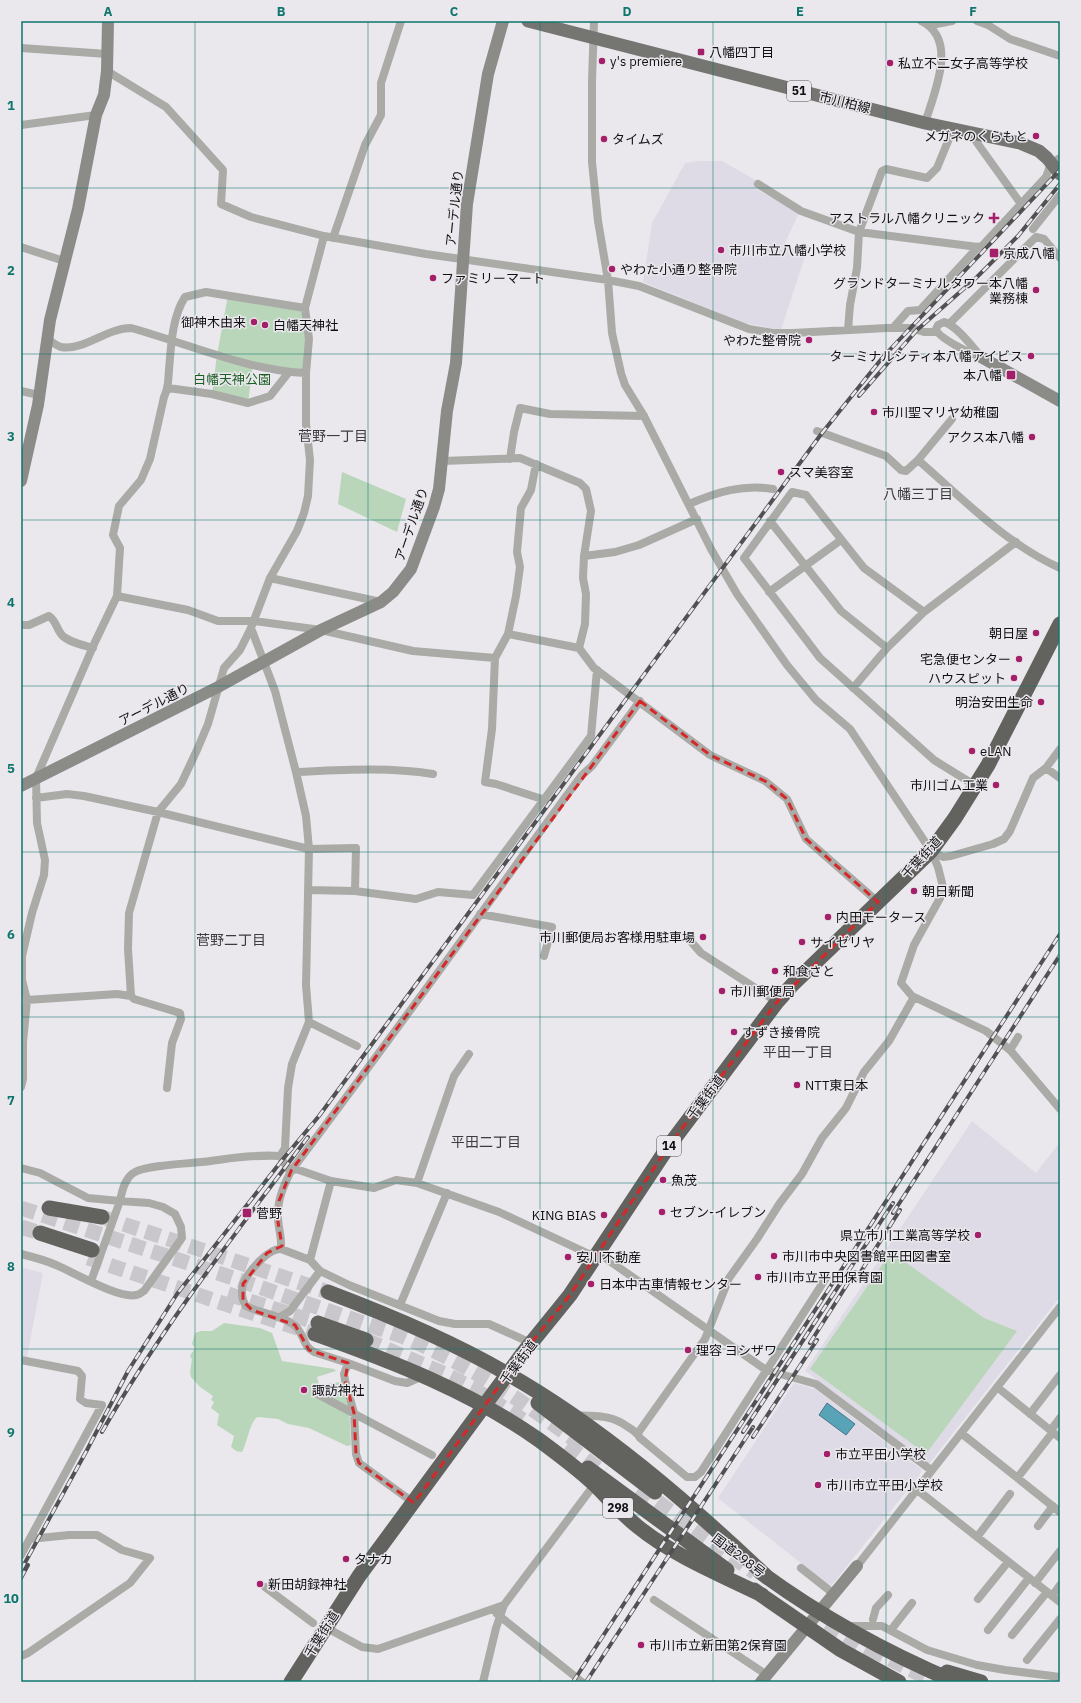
<svg xmlns="http://www.w3.org/2000/svg" width="1081" height="1703" viewBox="0 0 1081 1703" font-family="'IBM Plex Sans','Noto Sans JP',sans-serif">
<style>
.built{fill:#dfdbe6}
.green{fill:#b9d6ba}
.water{fill:#59a3b9;stroke:#437787}
.lines{fill:none;stroke-linecap:round;stroke-linejoin:round}
.highway-tunnel{stroke:#c9c7cc;stroke-width:15;stroke-dasharray:15 8;stroke-linecap:butt}
.street{stroke:#aaaaa7;stroke-width:8}
.secondary{stroke:#8b8b88;stroke-width:12}
.primary{stroke:#757571;stroke-width:13}
.highway{stroke:#62625e;stroke-width:15}
.rail-casing{stroke:#515053;stroke-width:4}
.rail{stroke:#eae8ed;stroke-width:2.5;stroke-dasharray:8;stroke-linecap:butt}
.marked{fill:none;stroke:#d62828;stroke-width:3;stroke-dasharray:8 5;stroke-linejoin:round}
.grid{fill:none;stroke:#0f766e;stroke-width:1;stroke-opacity:0.55}
.poi-dot{fill:#a41f6a;stroke:#eae8ed;stroke-width:1.5}
.labels{text-anchor:middle;stroke-width:3;stroke-linejoin:round;paint-order:stroke}
.shield{fill:#eae8ed;stroke:#515053;stroke-width:1}
.shield-label{font-size:12px;font-weight:bold;fill:#100f11}
.poi-label{font-size:13px;fill:#100f11;stroke:#eae8ed;text-anchor:start}
.street-label{font-size:13px;fill:#100f11;stroke:#eae8ed}
.park-label{font-size:13px;fill:#1d5e25;stroke:#eae8ed}
.neighbourhood-label{font-size:14px;fill:#3b3a3e;stroke:#eae8ed}
.neatline{fill:none;stroke:#0f766e;stroke-width:1.5}
.grid-label{font-size:13px;text-anchor:middle;font-weight:bold;fill:#0f766e}
</style>
<rect width="100%" height="100%" fill="#eae8ed"/>
<!-- built -->
<path class="built" d="M700,161H722L757,181L755,188L799,213L785,243L805,256L781,330L745,323L643,282L652,223L685,163Z
M972,1121L1036,1173L1060,1142V1297L929,1464L805,1371Z
M21,1267L43,1273L27,1358L21,1357Z
M794,1383L815,1389L921,1469V1473L832,1585H829L718,1498Z"/>
<!-- green -->
<path class="green" d="M228,295L305,308L306,373L253,364L248,403L212,394L217,355Z
M342,472L406,499L397,532L338,504Z
M891,1252L984,1318L1017,1331L926,1454L810,1369Z
M224,1323L260,1328L272,1333L282,1361L334,1369L336,1371L317,1377L319,1385L341,1382L349,1408L351,1445L347,1446L309,1428L288,1424L278,1419L258,1417C250,1420 247,1444 242,1452L236,1451L231,1447L234,1436L217,1425L219,1414L211,1408L214,1402L211,1400L213,1396L200,1387L191,1377L190,1372L192,1359L190,1356L195,1348L192,1344L195,1333L201,1331H212Z"/>
<!-- water -->
<path class="water" d="M827,1403L855,1424L846,1435L819,1415Z"/>
<g class="lines">
<!-- highway-tunnel -->
<path class="highway-tunnel" d="M21,1208L233,1278L404,1337C472,1366 524,1402 583,1446
M102,1217L328,1292
M21,1227L40,1233
M88,1258L315,1334
M228,1294L318,1323
M366,1340L445,1374L474,1389L528,1423
M567,1445L604,1473
M639,1488L755,1573
M823,1630L873,1660
M870,1649L935,1682"/>
<!-- street -->
<path class="street" d="M594,21L592,81V162L598,221L608,280L612,333L621,373L625,385L644,416L711,549L737,594L787,665L816,700L850,729L931,851L938,867L944,891L914,945L901,983L912,996L986,1031L1010,1050L1060,1109
M921,21C959,39 934,93 925,123
M977,21L988,25L1010,39L1060,56
M931,25L952,21
M21,48L107,54
M107,71L166,107L223,170L221,204L251,217L324,236L426,254L608,280L639,286L749,329L773,333H793L887,328H911L924,332H937
M21,125L96,115
M970,133L1021,204
M758,184L801,211L859,232L978,247L982,246L1046,177L1051,163L1060,158
M1033,229L1060,195
M333,238L365,145L381,115V83L401,21
M21,247L64,261
M944,322C956,325 973,347 981,357C971,354 938,338 936,329L938,325Z
M950,323L1036,237L1044,239L1060,258
M893,328L908,311L920,310L978,247
M848,330L850,305L857,268L859,232L882,171L886,169L927,178L937,168L953,129
M47,339C51,341 57,346 61,347C84,351 106,328 131,328C189,344 246,370 306,373
M168,388L212,394L248,403L270,396L289,372
M21,391L39,395
M817,431L886,456L901,470L906,471L918,460L952,419
M510,459L514,432L520,408L550,414L644,416
M918,460C962,498 1006,544 1060,568
M443,461L520,458L580,483L586,489L591,511L584,556L583,578L586,594L585,624L579,648
M689,504C717,492 743,484 773,489
M770,521L841,611L887,648
M584,556L615,552L639,545L697,519
M270,578L381,602
M769,592L841,540
M117,596L188,610L218,621H254L321,630L413,651L495,658L508,634L516,596L520,567L517,552L521,508L531,490L536,464
M924,612L864,568L806,495L792,492L744,558L820,658L934,760L976,786
M21,625H29L49,616C56,621 56,627 61,634C67,642 83,645 93,648
M251,628L275,691L296,772L306,816L309,849L306,985L309,1022L292,1064L288,1088L285,1148L280,1156
M508,634L579,648L594,668L710,755L765,781L787,799L806,839L878,902
M495,658L492,729L485,782L496,784L545,800
M853,688L887,648L924,612L1016,542
M1046,768L1060,778
M296,772C342,770 388,767 433,774
M36,798L67,794L84,796L158,812L309,849L356,848L355,891
M931,851L943,857L951,856L993,844L1004,839L1010,831L1033,778L1046,768L1060,749
M308,890L355,891L416,899L438,892L473,895L591,736L597,670
M480,914L552,927L544,956
M687,937L701,953L777,1002
M131,996L117,994L27,1000L22,980V956L32,913L44,875L45,860L37,823L36,778L95,642L117,596L120,548L113,535L119,506L141,480L150,459L164,397C169,387 168,380 169,370C171,346 172,317 185,297L206,292L305,308
M309,1022L357,1046
M1010,1050L1018,1037
M21,1087L23,1079V1042L27,1000
M167,1088L172,1043L181,1019L180,1013L134,999L131,996L128,949L129,913L158,812L181,784L197,750L208,724L224,668L240,650L251,628L270,578L297,531L304,513L308,496L310,460L306,424V373L309,339L305,308L324,236
M280,1156L288,1169L291,1171
M21,1168L40,1173L88,1198L120,1201C122,1191 125,1177 135,1172C149,1165 184,1164 201,1162C228,1159 254,1154 280,1156
M291,1171L296,1169L331,1181L374,1188L396,1180L417,1183L499,1212L589,1254L598,1253L766,1370L816,1384L931,1470
M417,1183L454,1076L469,1054
M281,1249C282,1236 278,1228 278,1217C277,1200 284,1185 291,1171C384,1048 474,923 564,799L582,775L592,766L640,701
M21,1254C33,1257 45,1260 56,1265C73,1272 119,1299 136,1295C139,1295 142,1292 144,1291L182,1238L181,1227L175,1214L163,1207L149,1203L120,1201L91,1281
M310,1260L331,1181
M400,1305L447,1193
M280,1317L290,1311L320,1271
M21,1360L78,1371L82,1376L80,1399L86,1403L102,1405L21,1555
M348,1363L344,1374L345,1380L354,1413L356,1454L359,1463L414,1503
M423,1376L407,1383L395,1381L348,1363L314,1352C302,1346 304,1332 294,1325C279,1314 261,1314 246,1306C242,1300 241,1292 243,1284C248,1272 268,1248 281,1249L310,1260L320,1271L349,1285L439,1321L455,1324H489L531,1343
M997,1387L1060,1438
M319,1395L432,1455
M1030,1414L1060,1375
M576,1415C597,1417 610,1414 628,1427C633,1430 637,1432 640,1438L687,1477H695L701,1472L826,1278
M1051,1430L1060,1418
M638,1433L705,1339L729,1278L757,1239L780,1203L802,1174L822,1138L846,1108L864,1072L889,1041L914,997
M961,1433L1060,1512
M1018,1477L1053,1432
M916,1489L1060,1602
M1038,1526L1053,1506
M977,1537L1010,1494
M857,1566L1060,1307
M801,1568L834,1594
M1035,1583L1060,1551
M265,1587L313,1623
M1052,1596L1060,1585
M978,1599L1008,1562
M654,1600L767,1675
M497,1614L582,1682
M873,1619L876,1608L888,1595
M850,1626H882L927,1650L977,1665L1005,1670L1060,1677
M894,1626L912,1603
M325,1627L362,1647L378,1649L504,1605
M988,1630L1029,1578
M1012,1635L1047,1592
M21,1656L28,1653L130,1583L150,1558L122,1550L97,1535H69L30,1539
M1027,1660L1060,1619
M483,1682L496,1628L504,1605L594,1485"/>
<!-- secondary -->
<path class="secondary" d="M981,357L1060,401
M21,481L38,405L50,320L78,209L96,115L104,95L107,71L108,21
M21,786L218,687L321,630L381,602L393,592L411,569L434,507L439,489L447,411L456,363L467,204L488,74L503,21
M761,1682L857,1566"/>
<!-- primary -->
<path class="primary" d="M528,21L925,123L1020,143L1039,151L1047,158L1060,174"/>
<!-- highway -->
<path class="highway" d="M49,1208L102,1217
M40,1233L92,1250
M328,1292C389,1315 449,1340 506,1373C600,1426 690,1504 768,1578
M318,1323L366,1340
M315,1334C394,1362 471,1392 539,1440C558,1454 577,1468 594,1484C608,1498 622,1514 637,1526C672,1555 721,1575 762,1595
M538,1403L655,1492
M588,1468L727,1570
M760,1572C820,1616 887,1653 956,1682
M754,1590L841,1650L899,1682
M947,1672L981,1682
M291,1682L359,1576L523,1353L570,1295L668,1147L777,1002L793,984L931,851L955,818L988,765L1060,624"/>
<!-- rail casing -->
<g class="rail-casing">
<path id="rail" d="M859,396L917,330L977,277L1018,236L1060,184
M893,1213L1060,955
M855,1281L900,1210
M810,1343L855,1272
M102,1432C161,1328 236,1233 308,1137
M743,1432L893,1203
M753,1437L817,1340
M21,1570L87,1450L128,1371L177,1294L283,1159L319,1116L822,433L883,357L1060,170
M21,1578L28,1565
M573,1682L1060,934
M586,1682L753,1427"/>
</g>
<!-- rail -->
<use href="#rail" class="rail"/>
</g>
<!-- marked area -->
<path class="marked" d="M640,701L710,755L765,781L787,799L806,839L878,902L777,1002L668,1147L570,1295L523,1353L414,1503L359,1463L356,1454L354,1413L345,1380L348,1363L309,1350L295,1325L252,1310L243,1301V1284L267,1253L282,1246L277,1216L279,1201L291,1171Z"/>
<!-- grid -->
<path class="grid" d="M195,21V1682M368,21V1682M540,21V1682M713,21V1682M886,21V1682M21,188H1060M21,354H1060M21,520H1060M21,686H1060M21,852H1060M21,1017H1060M21,1183H1060M21,1349H1060M21,1515H1060"/>
<!-- markers -->
<g class="poi-dot">
<rect x="697" y="48" width="8" height="8" rx="2"/>
<circle cx="602" cy="61" r="4"/>
<circle cx="890" cy="63" r="4"/>
<circle cx="1036" cy="136" r="4"/>
<circle cx="604" cy="139" r="4"/>
<path d="M992 212h4v4h4v4h-4v4h-4v-4h-4v-4h4z"/>
<circle cx="721" cy="250" r="4"/>
<rect x="989" y="248" width="10" height="10" rx="2"/>
<circle cx="612" cy="269" r="4"/>
<circle cx="433" cy="278" r="4"/>
<circle cx="1036" cy="290" r="4"/>
<circle cx="254" cy="322" r="4"/>
<circle cx="265" cy="325" r="4"/>
<circle cx="809" cy="340" r="4"/>
<circle cx="1031" cy="356" r="4"/>
<rect x="1006" y="370" width="10" height="10" rx="2"/>
<circle cx="874" cy="412" r="4"/>
<circle cx="1032" cy="437" r="4"/>
<circle cx="781" cy="472" r="4"/>
<circle cx="1036" cy="633" r="4"/>
<circle cx="1019" cy="659" r="4"/>
<circle cx="1014" cy="678" r="4"/>
<circle cx="1041" cy="702" r="4"/>
<circle cx="972" cy="751" r="4"/>
<circle cx="996" cy="785" r="4"/>
<circle cx="914" cy="891" r="4"/>
<circle cx="828" cy="917" r="4"/>
<circle cx="703" cy="937" r="4"/>
<circle cx="802" cy="942" r="4"/>
<circle cx="775" cy="971" r="4"/>
<circle cx="722" cy="991" r="4"/>
<circle cx="734" cy="1032" r="4"/>
<circle cx="797" cy="1085" r="4"/>
<circle cx="663" cy="1180" r="4"/>
<circle cx="662" cy="1212" r="4"/>
<rect x="242" y="1208" width="10" height="10" rx="2"/>
<circle cx="604" cy="1215" r="4"/>
<circle cx="978" cy="1235" r="4"/>
<circle cx="774" cy="1256" r="4"/>
<circle cx="568" cy="1257" r="4"/>
<circle cx="758" cy="1277" r="4"/>
<circle cx="591" cy="1284" r="4"/>
<circle cx="688" cy="1350" r="4"/>
<circle cx="304" cy="1390" r="4"/>
<circle cx="827" cy="1454" r="4"/>
<circle cx="818" cy="1485" r="4"/>
<circle cx="346" cy="1559" r="4"/>
<circle cx="260" cy="1584" r="4"/>
<circle cx="641" cy="1645" r="4"/>
</g>
<g class="labels">
<!-- shield labels -->
<g class="shield">
<rect x="787" y="81" width="24" height="20" rx="3"/>
<rect x="657" y="1136" width="24" height="20" rx="3"/>
<rect x="603" y="1498" width="30" height="20" rx="3"/>
</g>
<g class="shield-label">
<text x="799" y="95">51</text>
<text x="669" y="1150">14</text>
<text x="618" y="1512">298</text>
</g>
<!-- poi labels -->
<g class="poi-label">
<text x="709" y="57">八幡四丁目</text>
<text x="610" y="66">y's premiere</text>
<text x="898" y="68">私立不二女子高等学校</text>
<text x="1028" y="141" text-anchor="end">メガネのくらもと</text>
<text x="612" y="144">タイムズ</text>
<text x="985" y="223" text-anchor="end">アストラル八幡クリニック</text>
<text x="729" y="255">市川市立八幡小学校</text>
<text x="1003" y="258">京成八幡</text>
<text x="620" y="274">やわた小通り整骨院</text>
<text x="441" y="283">ファミリーマート</text>
<text x="1028" y="288" text-anchor="end">グランドターミナルタワー本八幡<tspan x="1028" dy="15">業務棟</tspan></text>
<text x="246" y="327" text-anchor="end">御神木由来</text>
<text x="273" y="330">白幡天神社</text>
<text x="801" y="345" text-anchor="end">やわた整骨院</text>
<text x="1023" y="361" text-anchor="end">ターミナルシティ本八幡アイビス</text>
<text x="1002" y="380" text-anchor="end">本八幡</text>
<text x="882" y="417">市川聖マリヤ幼稚園</text>
<text x="1024" y="442" text-anchor="end">アクス本八幡</text>
<text x="789" y="477">スマ美容室</text>
<text x="1028" y="638" text-anchor="end">朝日屋</text>
<text x="1011" y="664" text-anchor="end">宅急便センター</text>
<text x="1006" y="683" text-anchor="end">ハウスピット</text>
<text x="1033" y="707" text-anchor="end">明治安田生命</text>
<text x="980" y="756">eLAN</text>
<text x="988" y="790" text-anchor="end">市川ゴム工業</text>
<text x="922" y="896">朝日新聞</text>
<text x="836" y="922">内田モータース</text>
<text x="695" y="942" text-anchor="end">市川郵便局お客様用駐車場</text>
<text x="810" y="947">サイゼリヤ</text>
<text x="783" y="976">和食さと</text>
<text x="730" y="996">市川郵便局</text>
<text x="742" y="1037">すずき接骨院</text>
<text x="805" y="1090">NTT東日本</text>
<text x="671" y="1185">魚茂</text>
<text x="670" y="1217">セブン-イレブン</text>
<text x="256" y="1218">菅野</text>
<text x="596" y="1220" text-anchor="end">KING BIAS</text>
<text x="970" y="1240" text-anchor="end">県立市川工業高等学校</text>
<text x="782" y="1261">市川市中央図書館平田図書室</text>
<text x="576" y="1262">安川不動産</text>
<text x="766" y="1282">市川市立平田保育園</text>
<text x="599" y="1289">日本中古車情報センター</text>
<text x="696" y="1355">理容 ヨシザワ</text>
<text x="312" y="1395">諏訪神社</text>
<text x="835" y="1459">市立平田小学校</text>
<text x="826" y="1490">市川市立平田小学校</text>
<text x="354" y="1564">タナカ</text>
<text x="268" y="1589">新田胡録神社</text>
<text x="649" y="1650">市川市立新田第2保育園</text>
</g>
<!-- street labels -->
<g class="street-label">
<text transform="translate(845 102) rotate(14)" y="5">市川柏線</text>
<text transform="translate(454 208) rotate(-84)" y="5">アーデル通り</text>
<text transform="translate(411 524) rotate(-71)" y="5">アーデル通り</text>
<text transform="translate(154 704) rotate(-27)" y="5">アーデル通り</text>
<text transform="translate(921 857) rotate(-47)" y="5">千葉街道</text>
<text transform="translate(705 1097) rotate(-53)" y="5">千葉街道</text>
<text transform="translate(518 1362) rotate(-53)" y="5">千葉街道</text>
<text transform="translate(739 1555) rotate(37)" y="5">国道298号</text>
<text transform="translate(321 1634) rotate(-58)" y="5">千葉街道</text>
</g>
<!-- park labels -->
<g class="park-label">
<text x="232" y="384">白幡天神公園</text>
</g>
<!-- neighbourhood labels -->
<g class="neighbourhood-label">
<text x="333" y="441">菅野一丁目</text>
<text x="918" y="499">八幡三丁目</text>
<text x="231" y="945">菅野二丁目</text>
<text x="798" y="1057">平田一丁目</text>
<text x="486" y="1147">平田二丁目</text>
</g>
</g>
<!-- border -->
<rect width="1081" height="1703" fill="none" stroke="#eae8ed" stroke-width="44"/>
<rect x="22" y="22" width="1037" height="1659" class="neatline"/>
<g class="grid-label">
<text x="108" y="16">A</text>
<text x="281" y="16">B</text>
<text x="454" y="16">C</text>
<text x="627" y="16">D</text>
<text x="800" y="16">E</text>
<text x="973" y="16">F</text>
<text x="11" y="110">1</text>
<text x="11" y="275">2</text>
<text x="11" y="441">3</text>
<text x="11" y="607">4</text>
<text x="11" y="773">5</text>
<text x="11" y="939">6</text>
<text x="11" y="1105">7</text>
<text x="11" y="1271">8</text>
<text x="11" y="1437">9</text>
<text x="11" y="1603">10</text>
</g>
</svg>
